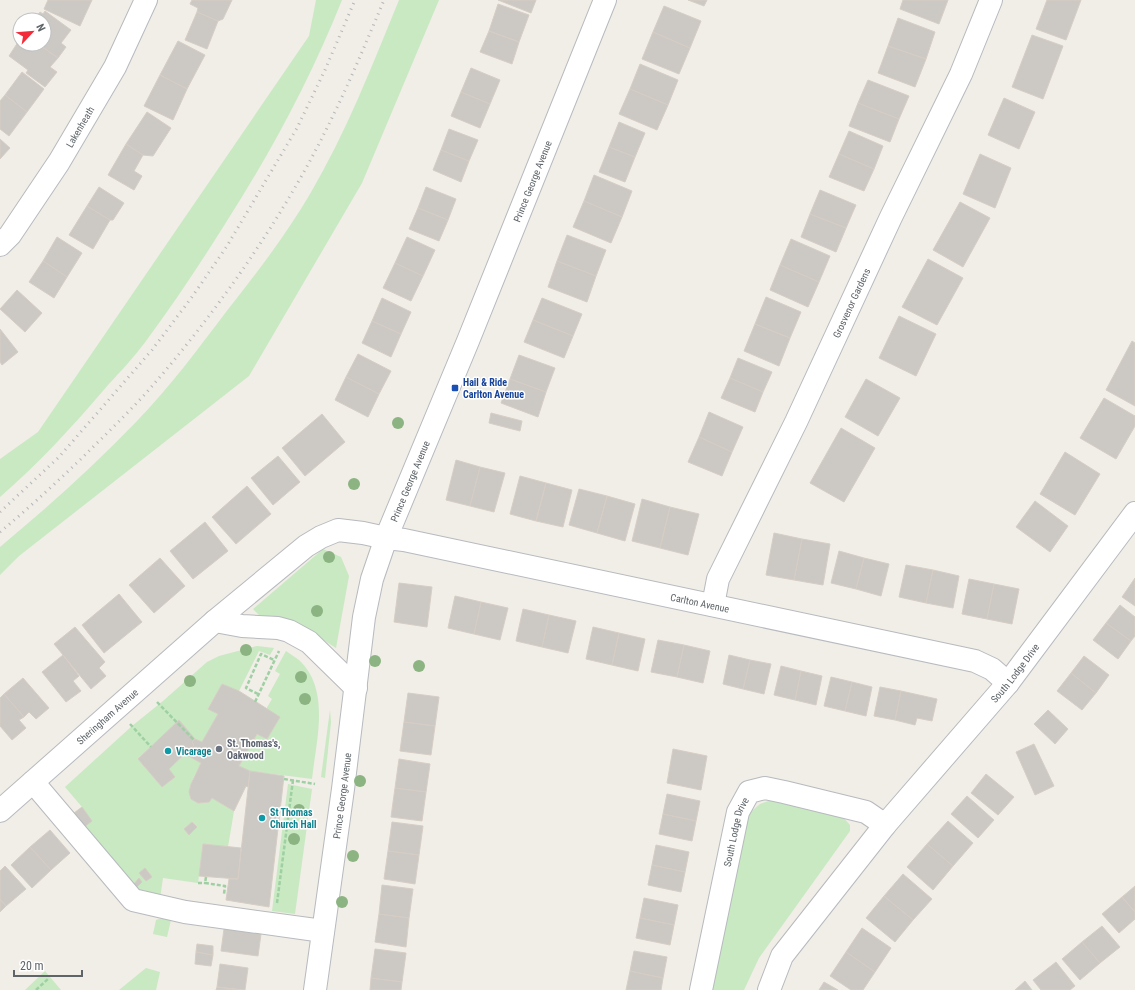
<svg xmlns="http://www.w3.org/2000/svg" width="1135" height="990" viewBox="0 0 1135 990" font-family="'Roboto Condensed',sans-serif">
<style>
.green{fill:#c8e9c2;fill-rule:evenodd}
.building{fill:#ccc8c3;stroke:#d6cec5}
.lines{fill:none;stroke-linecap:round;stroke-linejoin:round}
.minor-casing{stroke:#b7babe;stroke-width:24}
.path{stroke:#9ed0a4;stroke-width:2.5;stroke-dasharray:4 2;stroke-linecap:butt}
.minor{stroke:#fff;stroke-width:22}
.rail{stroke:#b5b6b7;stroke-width:3;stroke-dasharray:1 5;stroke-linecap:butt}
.tree{fill:#8cb482}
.transit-dot{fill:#1a4fb4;stroke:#fff;stroke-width:1.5}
.worship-dot{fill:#6b7280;stroke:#fff;stroke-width:1.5}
.culture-dot{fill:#0f9aa8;stroke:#fff;stroke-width:1.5}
.labels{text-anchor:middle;stroke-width:3;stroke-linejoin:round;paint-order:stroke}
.street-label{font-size:10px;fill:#5e6468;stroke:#fff}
.transit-label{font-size:10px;font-weight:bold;fill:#164399;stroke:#fff;text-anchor:start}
.worship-label{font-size:10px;font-weight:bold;fill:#5b616d;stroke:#fff;text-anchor:start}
.culture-label{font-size:10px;font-weight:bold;fill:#0d838f;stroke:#fff;text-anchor:start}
</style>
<rect width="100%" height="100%" fill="#f1ede7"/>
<!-- green -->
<path class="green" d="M316,0H342C310,80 271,152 225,224C200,264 174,303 146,341C135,356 121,371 108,385C75,424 39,463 0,497V459L38,432L309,36Z
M399,0H439L362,183L249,376L19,556L0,575V547C48,507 94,466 137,421C170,387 198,349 226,312C256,274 286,235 310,194C346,133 372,66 399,0Z
M323,549L341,557L349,576L336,648L292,620L259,615L253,609Z
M257,646L274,648L270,655L259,651L239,691L222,684L208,708L218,714L202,742L195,739L179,720L138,759L162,787L175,777L169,769L185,754L201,763C195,775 187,786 191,799C198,803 205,805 212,798L234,811L228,847L203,844L198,883L163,878L160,899L137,890L67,808L74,813L82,807L65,787L132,726L163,701L207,662L219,656ZM192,822L197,827L189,835L184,829Z
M286,651C290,654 295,657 299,660C331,690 316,741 312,779L250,771L239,766L257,734L267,739L279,718L266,709L272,699L268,696L280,674L275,671Z
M330,710L331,722L325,778L321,777Z
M288,784L312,789L295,914L272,911Z
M774,799L841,815L850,825V831L759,958L744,990H711L747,815L760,804Z
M165,917L171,920L167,937L153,934L156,920Z
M146,968L160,972L156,990H119Z
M45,971L61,990H25Z"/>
<!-- building -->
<path class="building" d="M48,0H92L80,26L44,9Z
M192,0H232L223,19L218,21L197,12L198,8L190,4Z
M498,0H536L531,13Z
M688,0H707L704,6Z
M903,0H948L939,24L900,9Z
M1047,0H1081L1066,40L1036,29Z
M498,4L529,15L519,42L489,31Z
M664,6L701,21L690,48L653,32Z
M45,11L71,30L61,43L66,47L58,58L38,44H44V20H34L40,12L43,14Z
M197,12L218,21L207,49L185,40Z
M898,18L935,32L926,59L888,46Z
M489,31L519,42L512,64L480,52Z
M653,32L690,48L679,74L642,59Z
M1032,35L1063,46L1043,99L1012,87Z
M20,39V44H38L58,58L50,67L57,72L45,87L26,73L28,70L9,56Z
M178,41L205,55L187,89L160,75Z
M888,46L926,59L915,87L878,73Z
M640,64L678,80L668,105L630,89Z
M471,68L500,80L490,104L461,92Z
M22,72L44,89L27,112L5,95Z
M160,75L187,89L173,120L144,106Z
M868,80L909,96L899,119L858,103Z
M630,89L668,105L657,130L619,114Z
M461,92L490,104L480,128L451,116Z
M5,95L27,112L9,136L0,129V101Z
M1004,98L1035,112L1019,149L988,135Z
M858,103L899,119L890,142L849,126Z
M147,112L171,128L153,156L143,155L126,144Z
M619,122L645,133L635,157L609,147Z
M449,129L478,140L469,161L441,150Z
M849,131L883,146L874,169L839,154Z
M0,139L10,148L0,159Z
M126,144L143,155L134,171L142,176L134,190L108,175Z
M609,147L635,157L625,182L599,172Z
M441,150L469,161L461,182L433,170Z
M839,154L874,169L864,191L829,177Z
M980,154L1011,168L995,208L963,194Z
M594,175L632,191L622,217L584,201Z
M99,187L124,203L113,220H110L87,206Z
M426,187L456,199L448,220L418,208Z
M820,190L856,205L846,228L810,214Z
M584,201L622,217L611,243L573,227Z
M960,202L990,218L963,267L933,250Z
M87,206L110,220L93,249L69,235Z
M418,208L448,220L439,241L409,229Z
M810,214L846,228L836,252L801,237Z
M567,235L606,250L596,276L557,261Z
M57,237L82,253L67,277L43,261Z
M407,237L435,250L423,276L395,263Z
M791,239L830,256L819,282L780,265Z
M928,259L963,278L937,325L902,307Z
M43,261L67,277L54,298L29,282Z
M557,261L596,276L587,302L548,287Z
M395,263L423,276L411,301L383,288Z
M780,265L819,282L808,307L770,290Z
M17,290L42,313L25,332L0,309Z
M766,297L801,312L790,338L755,324Z
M382,298L411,312L401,334L372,321Z
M542,298L582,314L573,336L533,320Z
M899,316L936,334L916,376L879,358Z
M533,320L573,336L564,358L524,342Z
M372,321L401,334L391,357L362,343Z
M755,324L790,338L779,366L744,351Z
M0,329L18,352L2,365L0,362Z
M1132,341L1135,343V406L1106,390Z
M358,354L391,371L379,394L346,377Z
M519,355L555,368L546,392L510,379Z
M738,358L772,372L763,392L730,378Z
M346,377L379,394L368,417L335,400Z
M730,378L763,392L755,412L721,398Z
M510,379L546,392L538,417L501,403Z
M866,379L900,398L878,436L845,417Z
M1104,398L1135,416V426L1116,459L1080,438Z
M709,412L743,427L732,452L699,437Z
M491,413L522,421L520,431L489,423Z
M322,414L345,442L305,476L282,448Z
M841,428L875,448L844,502L810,483Z
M699,437L732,452L722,476L688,462Z
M1065,452L1100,474L1075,515L1040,494Z
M278,456L300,482L273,505L251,478Z
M456,460L480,467L470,506L446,500Z
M480,467L505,473L494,512L470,506Z
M520,476L546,483L536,521L510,514Z
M546,483L572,490L563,527L536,521Z
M247,486L271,514L236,544L212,517Z
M579,489L607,496L597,533L569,525Z
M607,496L635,504L625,541L597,533Z
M642,499L670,507L660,548L632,541Z
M1035,501L1068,526L1050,552L1016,527Z
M670,507L699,514L688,555L660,548Z
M205,522L228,551L193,579L170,551Z
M774,533L802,539L794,580L766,575Z
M802,539L830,544L823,585L794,580Z
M839,551L864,558L856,589L831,583Z
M160,558L185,586L154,613L129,585Z
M864,558L889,564L881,596L856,589Z
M906,565L933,570L926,603L899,597Z
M933,570L959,576L953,608L926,603Z
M1135,578V606L1122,597Z
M969,579L994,584L987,619L962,614Z
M399,583L432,587L427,627L394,622Z
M994,584L1019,589L1012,624L987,619Z
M119,594L142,622L104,653L82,625Z
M455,596L481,602L474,634L448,628Z
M481,602L508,608L500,640L474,634Z
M1120,605L1135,617V636L1131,641L1106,623Z
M523,609L549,615L542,647L516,641Z
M549,615L576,621L568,653L542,647Z
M1106,623L1131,641L1118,659L1093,640Z
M75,627L105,662L99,668L106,676L91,689L54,644Z
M593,627L619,633L612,665L586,659Z
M619,633L645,639L638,671L612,665Z
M658,640L684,645L677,677L651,672Z
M684,645L710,651L703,683L677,677Z
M63,655L79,676L73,681L81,691L66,702L42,672Z
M729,655L750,660L743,689L723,684Z
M1084,656L1109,675L1096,693L1071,673Z
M750,660L771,664L764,694L743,689Z
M781,666L801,671L795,700L774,695Z
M801,671L822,676L816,705L795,700Z
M1071,673L1096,693L1082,710L1057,691Z
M831,677L852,682L845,711L824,706Z
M23,678L49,708L36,719L29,712L24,717L4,694Z
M852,682L872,687L866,716L845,711Z
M222,684L239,691L280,717L267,739L257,734L239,766L250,771L248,787L246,786L234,811L212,798L209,802L198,803L191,799L189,792L191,784L201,763L185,754L194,745L192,742L195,739L202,742L218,714L208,709Z
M880,687L901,691L895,720L874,716Z
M901,691L937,699L932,721L917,718L915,725L895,720Z
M408,693L439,697L435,726L404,722Z
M4,694L24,717L19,720L26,728L12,740L0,726V698Z
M1048,710L1068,729L1055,744L1034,724Z
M179,720L195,739L192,742L194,745L169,769L175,777L162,787L138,759Z
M404,722L435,726L431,755L400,751Z
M1034,744L1054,786L1035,795L1016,752Z
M673,749L707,756L701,790L667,783Z
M399,759L430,764L426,792L395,788Z
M250,771L284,776L269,907L226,900L229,879H238Z
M986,774L1014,797L998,815L971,793Z
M395,788L426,792L422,821L391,817Z
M667,794L700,801L696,821L663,814Z
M967,796L994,820L978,838L951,814Z
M82,807L92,821L84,827L74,813Z
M663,814L696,821L692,841L659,834Z
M948,821L973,843L953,866L927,844Z
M192,822L197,827L189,835L184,829Z
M392,822L423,826L419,855L388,851Z
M50,830L70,853L51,870L30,847Z
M203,844L241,848L238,879L199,876Z
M927,844L953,866L933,890L907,867Z
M656,845L689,852L685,872L652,865Z
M30,847L51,870L32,888L11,865Z
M388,851L419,855L415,884L384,879Z
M652,865L685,872L681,892L648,885Z
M5,866L26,889L6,906L0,899V871Z
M145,868L152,877L146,881L139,873Z
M903,874L932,899L913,920L884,896Z
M139,878L142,882L136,888L133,885Z
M382,885L413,889L409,918L379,914Z
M1135,886V912L1122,897Z
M884,896L913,920L895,942L866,918Z
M1122,897L1135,912V919L1119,933L1102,914Z
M644,898L678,905L674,925L640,918Z
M0,899L6,906L0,912Z
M379,914L409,918L406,947L375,942Z
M640,918L674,925L670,945L636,938Z
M1102,926L1120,947L1100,963L1082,942Z
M862,928L891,948L875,972L846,952Z
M224,929L261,934L258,956L221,951Z
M1082,942L1100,963L1080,980L1062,959Z
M197,944L213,946V955L196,952Z
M375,949L406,953L402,982L371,978Z
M634,951L667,957L663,978L630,971Z
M196,952L213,955L211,966L195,964Z
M846,952L875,972L863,990H851L830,976Z
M1056,962L1075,986L1070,990H1041L1033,980Z
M220,964L248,968L245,990L217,987Z
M630,971L663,978L661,990H626Z
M371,978L402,982L401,990H370Z
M1025,981L1032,990H1015Z
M824,982L838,990H819Z
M217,987L240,990H216Z"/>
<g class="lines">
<!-- minor casing -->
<g class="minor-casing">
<g id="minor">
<path id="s1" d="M0,245L10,235L59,162L115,67L146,0"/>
<path id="s2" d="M713,605L718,579L796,422L891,217L961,74L991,0"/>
<path d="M215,621L242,626L278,628L289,631L309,642L356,688"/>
<path d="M33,782L133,900L185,912L323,931"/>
<path id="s3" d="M0,811L215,621L306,546L321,537L338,530L363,533L386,538L404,540L975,661L992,669L1008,683"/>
<path id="s4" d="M315,990L343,789L364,617L372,579L386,538L468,341L605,0"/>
<path id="s5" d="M701,990L738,812L749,792L765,788L784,792L866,812L885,825"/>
<path id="s6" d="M769,990L782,956L885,825L1008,683L1135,513"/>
</g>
</g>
<!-- path -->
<path class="path" d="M258,694L246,688L261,654L274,660
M157,702L194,740
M255,702L279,651
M130,724L151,747
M284,779L315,784
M206,877L205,883L225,886L224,894
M198,883H205
M277,903L293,780
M36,990L49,978"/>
<!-- minor -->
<use href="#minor" class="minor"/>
<!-- rail -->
<path class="rail" d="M0,512L59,457L152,350L192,297L227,246L297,128L325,70L355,0
M0,532C29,508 57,482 84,456C105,435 127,414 147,392C216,313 281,221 327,128C348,86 366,43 384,0"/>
</g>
<!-- trees -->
<g class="tree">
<circle cx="398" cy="423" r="6"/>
<circle cx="354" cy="484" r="6"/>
<circle cx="329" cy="557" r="6"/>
<circle cx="317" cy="611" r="6"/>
<circle cx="246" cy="650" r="6"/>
<circle cx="375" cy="661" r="6"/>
<circle cx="419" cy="666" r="6"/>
<circle cx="301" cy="677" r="6"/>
<circle cx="190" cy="681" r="6"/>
<circle cx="305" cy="699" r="6"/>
<circle cx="360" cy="781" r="6"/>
<circle cx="299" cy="810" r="6"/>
<circle cx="294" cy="839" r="6"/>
<circle cx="353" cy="856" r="6"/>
<circle cx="342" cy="902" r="6"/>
</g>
<!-- markers -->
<rect class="transit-dot" x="451" y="384" width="8" height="8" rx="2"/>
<circle class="worship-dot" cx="219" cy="749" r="4"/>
<g class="culture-dot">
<circle cx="168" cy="751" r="4"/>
<circle cx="262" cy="818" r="4"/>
</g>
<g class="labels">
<!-- street labels -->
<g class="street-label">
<text dy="4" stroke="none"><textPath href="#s1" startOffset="143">Lakenheath</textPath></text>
<text dy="4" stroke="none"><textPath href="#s4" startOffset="844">Prince George Avenue</textPath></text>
<text dy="4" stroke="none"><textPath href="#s2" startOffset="333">Grosvenor Gardens</textPath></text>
<text dy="4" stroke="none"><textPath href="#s4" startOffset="520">Prince George Avenue</textPath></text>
<text dy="4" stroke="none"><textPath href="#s3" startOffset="810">Carlton Avenue</textPath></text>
<text dy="4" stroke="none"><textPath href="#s6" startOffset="403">South Lodge Drive</textPath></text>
<text dy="4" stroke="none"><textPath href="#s3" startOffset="143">Sheringham Avenue</textPath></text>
<text dy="4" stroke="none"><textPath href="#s4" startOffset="196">Prince George Avenue</textPath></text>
<text dy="4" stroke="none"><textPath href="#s5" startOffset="162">South Lodge Drive</textPath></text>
</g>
<!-- transit labels -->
<g class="transit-label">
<text x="463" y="386">Hail &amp; Ride<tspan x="463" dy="12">Carlton Avenue</tspan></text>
</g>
<!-- worship labels -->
<g class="worship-label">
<text x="227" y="747">St. Thomas's,<tspan x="227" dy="12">Oakwood</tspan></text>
</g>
<!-- culture labels -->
<g class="culture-label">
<text x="176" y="755">Vicarage</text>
<text x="270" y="816">St Thomas<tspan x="270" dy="12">Church Hall</tspan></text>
</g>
</g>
<!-- north arrow -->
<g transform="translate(32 32) rotate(64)"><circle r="19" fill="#ffffff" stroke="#bfc1c3"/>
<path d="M0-3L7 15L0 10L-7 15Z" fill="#f32b39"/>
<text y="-6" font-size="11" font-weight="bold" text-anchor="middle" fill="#5e6468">N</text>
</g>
<!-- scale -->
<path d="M14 970v6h68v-6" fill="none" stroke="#5e6468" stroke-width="2"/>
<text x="20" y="970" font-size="12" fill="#5e6468" stroke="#ffffff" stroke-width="3" paint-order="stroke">20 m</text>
</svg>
